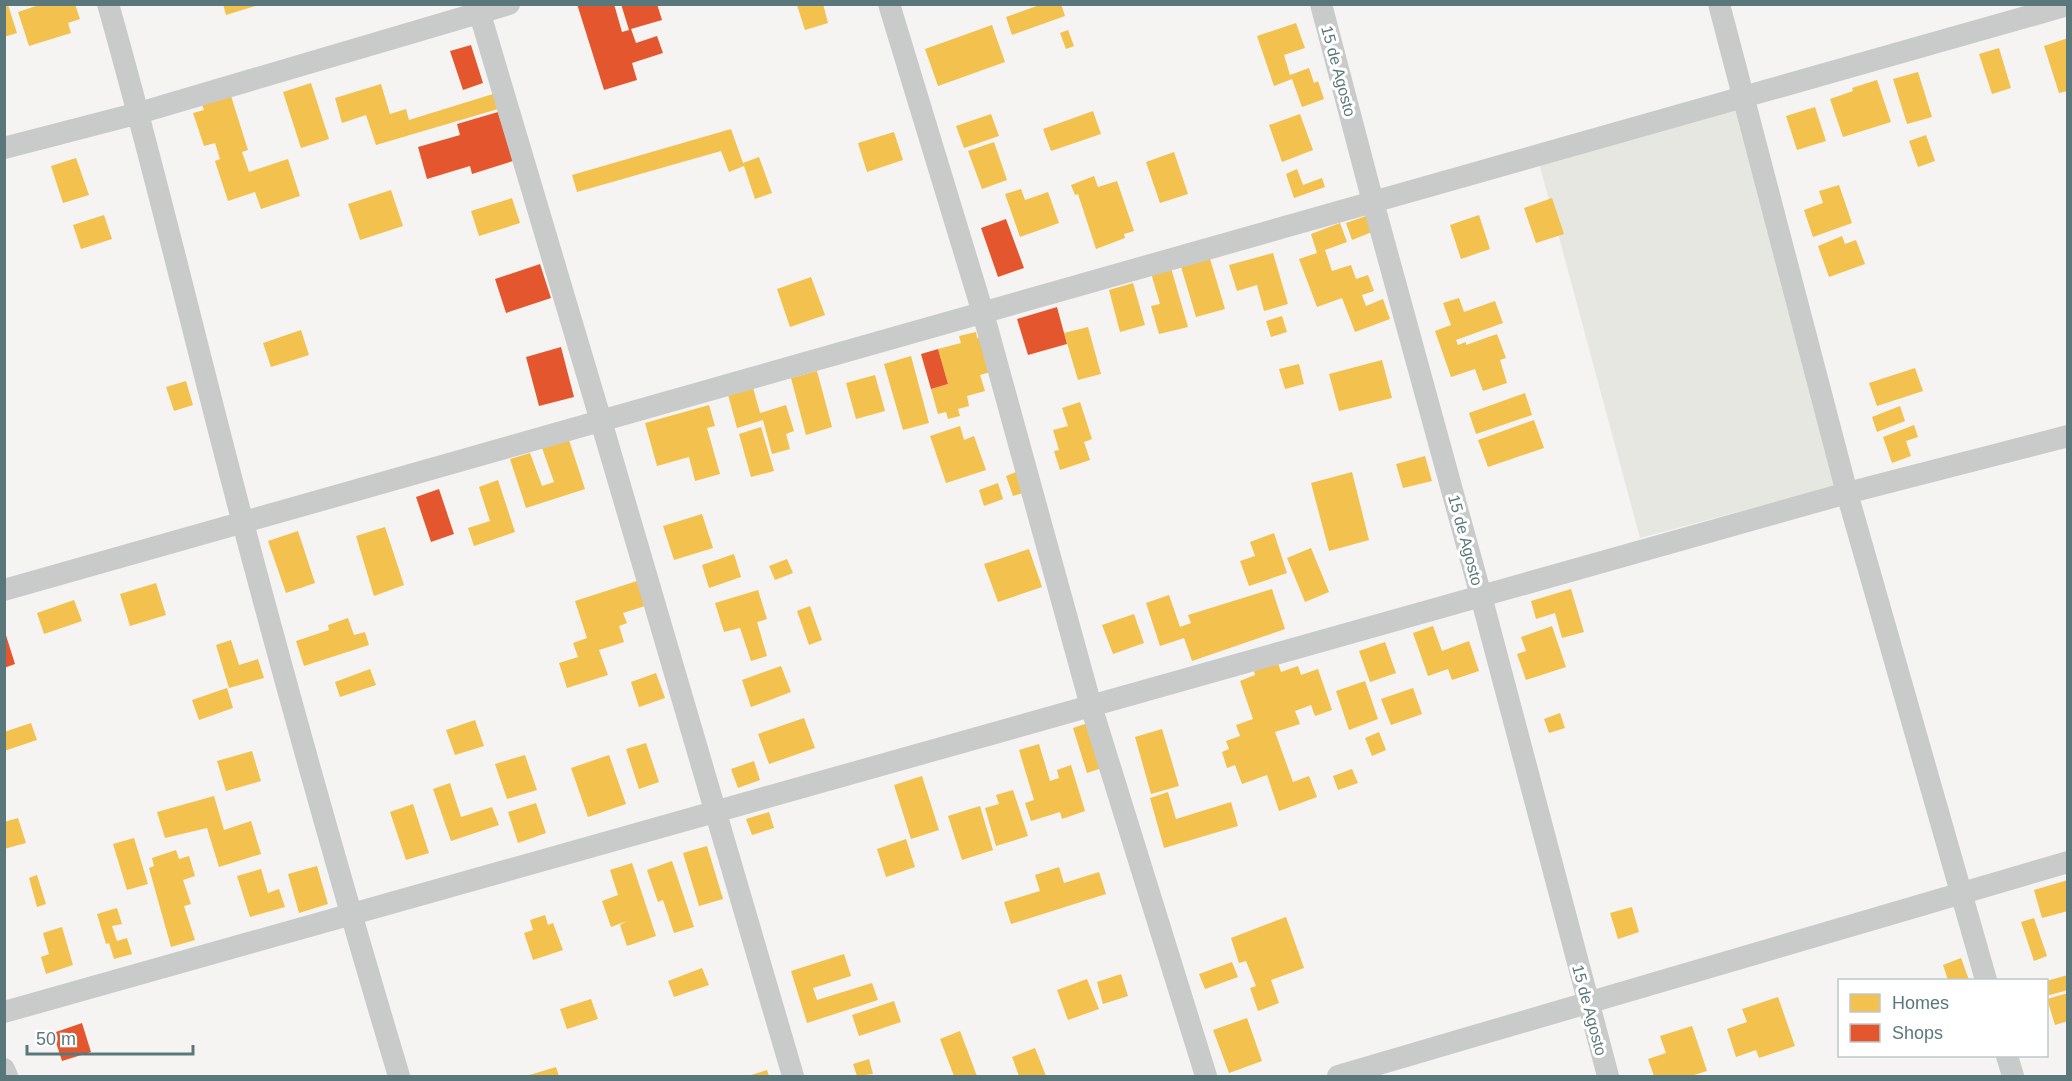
<svg xmlns="http://www.w3.org/2000/svg" width="2072" height="1081" viewBox="0 0 2072 1081" font-family="Helvetica,sans-serif">
<style>
.green{fill:#e5e7e0}
.homes{fill:#f2c14e}
.shops{fill:#e4572e}
.lines{fill:none;stroke-linecap:round;stroke-linejoin:round}
.minor{stroke:#c9cbcb;stroke-width:22}
.labels{text-anchor:middle;stroke-width:6;stroke-linejoin:round;paint-order:stroke}
.street-label{font-size:16px;fill:#5a787b;stroke:#fff}
</style>
<rect width="100%" height="100%" fill="#f5f4f3"/>
<!-- green -->
<path class="green" d="M1743,108L1839,485L1640,538L1539,163Z"/>
<!-- homes -->
<path class="homes" d="M42,4H75L80,19L68,23L71,33L29,46L18,12Z
M223,4H258V5L226,15Z
M800,4H823L828,23L805,30L797,5Z
M1042,4H1061L1065,16L1012,35L1006,17Z
M8,5L17,33L4,37V7Z
M1296,23L1305,48L1284,55L1290,75L1309,68L1314,83L1318,81L1324,99L1302,107L1292,79L1274,86L1257,36Z
M992,25L1005,62L938,86L925,49Z
M1068,30L1074,46L1066,49L1060,33Z
M2068,38V91L2059,93L2044,46Z
M1999,48L2011,88L1992,94L1979,54Z
M1918,72L1932,117L1907,124L1893,79Z
M1877,80L1891,122L1843,137L1830,99L1853,91L1852,88Z
M311,83L329,139L301,148L283,92Z
M381,84L390,114L406,109L409,120L493,94L498,109L376,145L366,115L342,123L335,98Z
M231,96L248,150L242,152L249,172L288,159L300,196L261,209L255,192L228,201L215,161L220,159L215,143L204,146L193,113L204,110L202,105Z
M1815,107L1826,141L1797,150L1786,116Z
M1093,111L1101,134L1051,151L1043,129Z
M991,114L999,136L964,148L956,126Z
M1300,114L1313,150L1282,162L1269,125Z
M731,129L743,163L759,157L772,193L755,199L744,166L729,172L721,151L577,192L572,175Z
M894,132L903,160L867,172L858,143Z
M1926,135L1935,161L1918,167L1909,141Z
M994,142L1007,180L982,189L968,151Z
M1174,152L1188,194L1160,203L1146,162Z
M76,158L89,195L63,203L51,166Z
M1297,169L1303,185L1322,178L1325,187L1294,198L1286,174Z
M1094,176L1098,187L1117,181L1134,231L1124,234L1125,238L1096,249L1078,194L1075,195L1071,185Z
M1839,185L1852,223L1813,237L1804,210L1823,203L1819,191Z
M1021,189L1025,200L1048,192L1059,223L1020,237L1005,194Z
M391,190L403,226L360,240L348,204Z
M512,198L520,223L479,236L471,211Z
M1552,198L1564,234L1536,243L1524,208Z
M104,215L112,239L81,249L73,225Z
M1479,215L1490,249L1461,259L1450,225Z
M1366,216L1372,232L1352,240L1346,223Z
M1340,223L1347,242L1325,250L1332,271L1351,265L1356,279L1368,275L1374,291L1362,295L1366,306L1383,299L1390,319L1355,332L1342,298L1317,307L1299,259L1317,253L1311,234Z
M1842,236L1845,244L1856,240L1865,264L1829,277L1818,246Z
M1208,252L1225,309L1196,317L1179,260Z
M1273,253L1288,304L1264,311L1257,285L1237,291L1229,265Z
M1171,268L1188,327L1159,334L1151,306L1160,304L1151,273Z
M811,277L825,315L790,327L777,289Z
M1133,283L1145,325L1120,332L1109,290Z
M1459,298L1464,312L1495,301L1503,323L1456,340L1458,345L1466,342V345L1497,334L1506,358L1500,360L1507,383L1483,391L1475,369L1451,377L1435,331L1451,325L1443,303Z
M1282,316L1287,332L1271,337L1266,321Z
M1088,327L1101,374L1078,380L1064,333Z
M301,330L309,355L271,367L263,343Z
M976,332L977,338L987,335L997,370L980,375L985,391L967,396L969,406L958,409L960,416L948,419L946,412L938,414L931,389L948,384L938,349L961,343L959,336Z
M911,356L929,423L903,430L884,364Z
M1382,360L1392,398L1339,411L1329,374Z
M1299,364L1304,384L1285,389L1279,369Z
M1915,368L1923,391L1877,406L1869,383Z
M817,371L832,427L806,435L791,378Z
M875,375L885,411L856,419L846,383Z
M186,381L193,405L174,411L166,387Z
M752,384L760,413L786,405L794,431L786,434L790,449L772,454L763,420L737,428L727,391Z
M1525,393L1532,415L1476,434L1469,413Z
M1080,402L1092,439L1084,442L1090,460L1060,470L1054,451L1059,450L1053,430L1068,426L1062,408Z
M709,405L715,426L707,428L720,474L695,481L689,457L657,466L645,423Z
M1900,406L1905,421L1877,432L1872,417Z
M1534,420L1544,448L1488,467L1478,440Z
M1914,425L1918,437L1906,441L1911,456L1892,463L1883,437Z
M960,426L964,440L974,436L986,470L946,483L930,436Z
M761,427L774,471L751,477L739,434Z
M569,440L585,489L526,508L510,459L530,453L542,486L554,482L542,448Z
M1425,456L1432,481L1403,488L1396,464Z
M1016,472L1023,493L1013,496L1006,476Z
M1352,472L1369,540L1329,551L1311,483Z
M498,480L515,532L474,546L468,528L490,521L479,487Z
M998,483L1003,499L984,506L979,490Z
M702,514L713,548L674,560L663,526Z
M385,527L404,585L374,596L356,536Z
M298,531L315,583L286,593L268,541Z
M1274,533L1287,573L1249,586L1240,561L1255,556L1250,542Z
M1311,548L1329,592L1305,602L1287,558Z
M1029,549L1042,587L998,602L984,564Z
M734,554L741,577L709,588L702,565Z
M787,559L793,573L775,580L769,566Z
M637,581L645,606L623,613L627,623L619,626L624,642L599,650L608,675L567,688L559,663L578,657L573,643L587,638L575,601Z
M156,583L166,615L130,626L120,594Z
M1272,589L1285,629L1192,661L1184,638L1160,646L1146,603L1169,595L1180,627L1191,623L1188,615Z
M1571,589L1584,632L1562,638L1555,613L1536,619L1531,601Z
M758,590L767,619L757,622L767,656L751,661L740,628L724,632L715,603Z
M74,600L82,621L44,634L37,613Z
M810,606L822,640L809,645L797,611Z
M1134,614L1144,643L1113,654L1102,625Z
M348,618L354,635L365,632L369,645L304,666L296,641L329,630L328,625Z
M1433,626L1442,651L1469,641L1479,671L1452,680L1448,669L1428,676L1413,633Z
M1552,626L1566,667L1526,680L1517,654L1526,651L1521,637Z
M231,640L239,665L258,659L264,678L229,688L216,645Z
M1385,642L1396,673L1370,682L1359,651Z
M1278,663L1281,672L1298,666L1301,675L1318,669L1332,710L1315,716L1311,705L1295,711L1300,724L1275,732L1293,782L1309,776L1317,797L1279,811L1267,775L1242,784L1235,765L1227,768L1222,752L1229,749L1226,741L1240,736L1236,725L1253,719L1240,681L1255,675L1254,671Z
M781,666L791,692L751,707L742,680Z
M370,669L376,685L340,697L335,682Z
M656,673L665,698L639,707L631,682Z
M1365,681L1378,719L1349,730L1336,691Z
M227,688L233,708L199,720L192,700Z
M1413,688L1422,714L1391,725L1381,699Z
M1560,713L1565,728L1549,733L1544,719Z
M804,718L815,748L769,764L758,734Z
M475,720L484,746L455,755L446,730Z
M31,723L37,740L4,751V732Z
M1088,723L1102,768L1087,773L1073,728Z
M1162,729L1179,786L1151,794L1135,737Z
M1379,732L1386,750L1372,756L1365,738Z
M646,743L659,782L639,789L626,749Z
M1039,744L1050,781L1059,778L1057,770L1071,765L1085,811L1062,819L1060,812L1031,821L1025,803L1034,800L1019,750Z
M252,751L261,781L226,791L217,761Z
M525,755L537,790L507,799L495,764Z
M609,755L626,804L588,817L571,768Z
M754,761L760,780L738,788L731,769Z
M1352,769L1358,783L1338,790L1333,776Z
M922,776L939,830L911,839L894,785Z
M450,783L461,817L492,807L499,825L451,841L433,789Z
M1013,790L1028,836L996,846L985,808L999,804L996,795Z
M1168,792L1176,819L1231,802L1238,826L1164,848L1150,798Z
M214,796L224,830L251,821L261,854L219,867L207,828L165,838L157,812Z
M536,803L546,833L518,843L508,812Z
M413,804L429,853L406,860L390,812Z
M980,806L993,850L962,860L948,816Z
M769,812L774,828L752,835L746,819Z
M18,818L26,843L4,849V822Z
M134,838L148,884L127,890L113,844Z
M906,839L915,867L886,877L877,849Z
M707,846L723,899L699,906L683,853Z
M176,850L179,859L189,856L195,876L183,880L191,904L184,906L195,940L171,947L149,868L154,866L152,858Z
M672,861L694,927L674,933L663,900L658,902L647,870Z
M632,863L656,936L627,946L620,925L627,921L611,927L602,901L618,895L610,870Z
M317,866L328,904L299,913L288,874Z
M1059,867L1064,883L1099,872L1106,894L1011,924L1004,902L1040,891L1035,875Z
M261,869L268,893L279,889L285,907L250,917L237,876Z
M37,875L46,904L37,907L29,878Z
M2068,880V911L2042,918L2034,890Z
M1632,907L1639,932L1618,939L1610,913Z
M117,908L122,924L112,926L117,941L127,938L132,954L114,959L109,943L106,944L97,914Z
M545,915L548,925L553,923L563,950L533,960L524,933L533,930L530,920Z
M1286,917L1304,968L1271,980L1279,1003L1258,1011L1250,988L1256,986L1246,961L1239,963L1231,938Z
M2034,918L2047,956L2034,961L2021,922Z
M62,927L73,965L46,974L41,957L49,954L43,933Z
M844,954L851,976L813,988L817,1000L872,983L878,1000L807,1023L791,971Z
M1961,958L1969,980H1948L1943,965Z
M1232,962L1238,977L1205,989L1199,974Z
M702,968L709,985L674,997L668,981Z
M1121,974L1128,996L1103,1004L1097,982Z
M2068,975V990L2046,996V981Z
M1087,979L1099,1009L1068,1020L1057,990Z
M2068,993V1021L2055,1025L2047,999Z
M1778,997L1795,1046L1759,1058L1756,1050L1736,1057L1727,1029L1747,1022L1742,1009Z
M591,999L598,1019L567,1029L560,1009Z
M894,1001L901,1022L859,1036L852,1015Z
M1247,1018L1262,1061L1229,1073L1213,1030Z
M1692,1026L1707,1071L1691,1076H1674L1673,1075L1654,1076L1648,1059L1666,1053L1660,1036Z
M960,1031L977,1076H954L940,1039Z
M1035,1048L1046,1076H1019L1012,1057Z
M869,1059L873,1074L857,1076L853,1064Z
M556,1067L559,1076H526Z
M767,1070L769,1076H748Z"/>
<!-- shops -->
<path class="shops" d="M577,4H614L622,32L629,30L621,4H657L662,20L631,29L636,43L657,36L663,53L632,63L637,80L604,90Z
M471,45L483,83L463,90L450,51Z
M498,112L513,161L472,174L470,166L427,179L418,147L460,135L457,124Z
M1006,219L1024,268L998,277L981,228Z
M540,264L551,298L506,313L495,279Z
M1057,307L1067,344L1028,355L1017,319Z
M561,347L574,397L539,406L526,357Z
M938,349L948,384L931,389L921,354Z
M439,489L454,534L431,542L416,497Z
M4,629L15,664L4,668Z
M82,1023L91,1052L62,1061L53,1033Z"/>
<g class="lines">
<!-- minor -->
<path class="minor" d="M108,4C157,176 197,350 243,523C292,708 344,893 399,1076
M477,4L601,421L793,1076
M889,4L983,313L1091,706L1206,1076
M1321,4L1373,202L1481,596L1608,1076
M1719,4L1847,493L1986,980
M4,148L139,113L509,4
M4,590L2068,5
M4,1012L1847,493L2068,436
M2007,1056L2013,1076
M4,1069L7,1076
M1338,1076L2068,862"/>
</g>
<g class="labels">
<!-- street labels -->
<g class="street-label">
<text transform="translate(1339 71) rotate(75)" y="6">15 de Agosto</text>
<text transform="translate(1466 540) rotate(75)" y="6">15 de Agosto</text>
<text transform="translate(1590 1010) rotate(75)" y="6">15 de Agosto</text>
</g>
</g>
<!-- border -->
<rect width="2072" height="1081" fill="none" stroke="#5a787b" stroke-width="12"/>
<!-- legend -->
<rect x="1838" y="979" width="210" height="78" fill="#ffffff" stroke="#bdc9ca" stroke-width="1.5"/>
<rect x="1850" y="994" width="30" height="18" fill="#f2c14e" stroke="#bdc9ca" stroke-width="1.5"/>
<text x="1892" y="1009" font-size="18" fill="#5a787b">Homes</text>
<rect x="1850" y="1024" width="30" height="18" fill="#e4572e" stroke="#bdc9ca" stroke-width="1.5"/>
<text x="1892" y="1039" font-size="18" fill="#5a787b">Shops</text>
<!-- scale -->
<path d="M27 1045v9h166v-9" fill="none" stroke="#5a787b" stroke-width="3"/>
<text x="36" y="1045" font-size="18" fill="#5a787b" stroke="#ffffff" stroke-width="4.5" paint-order="stroke">50 m</text>
</svg>
